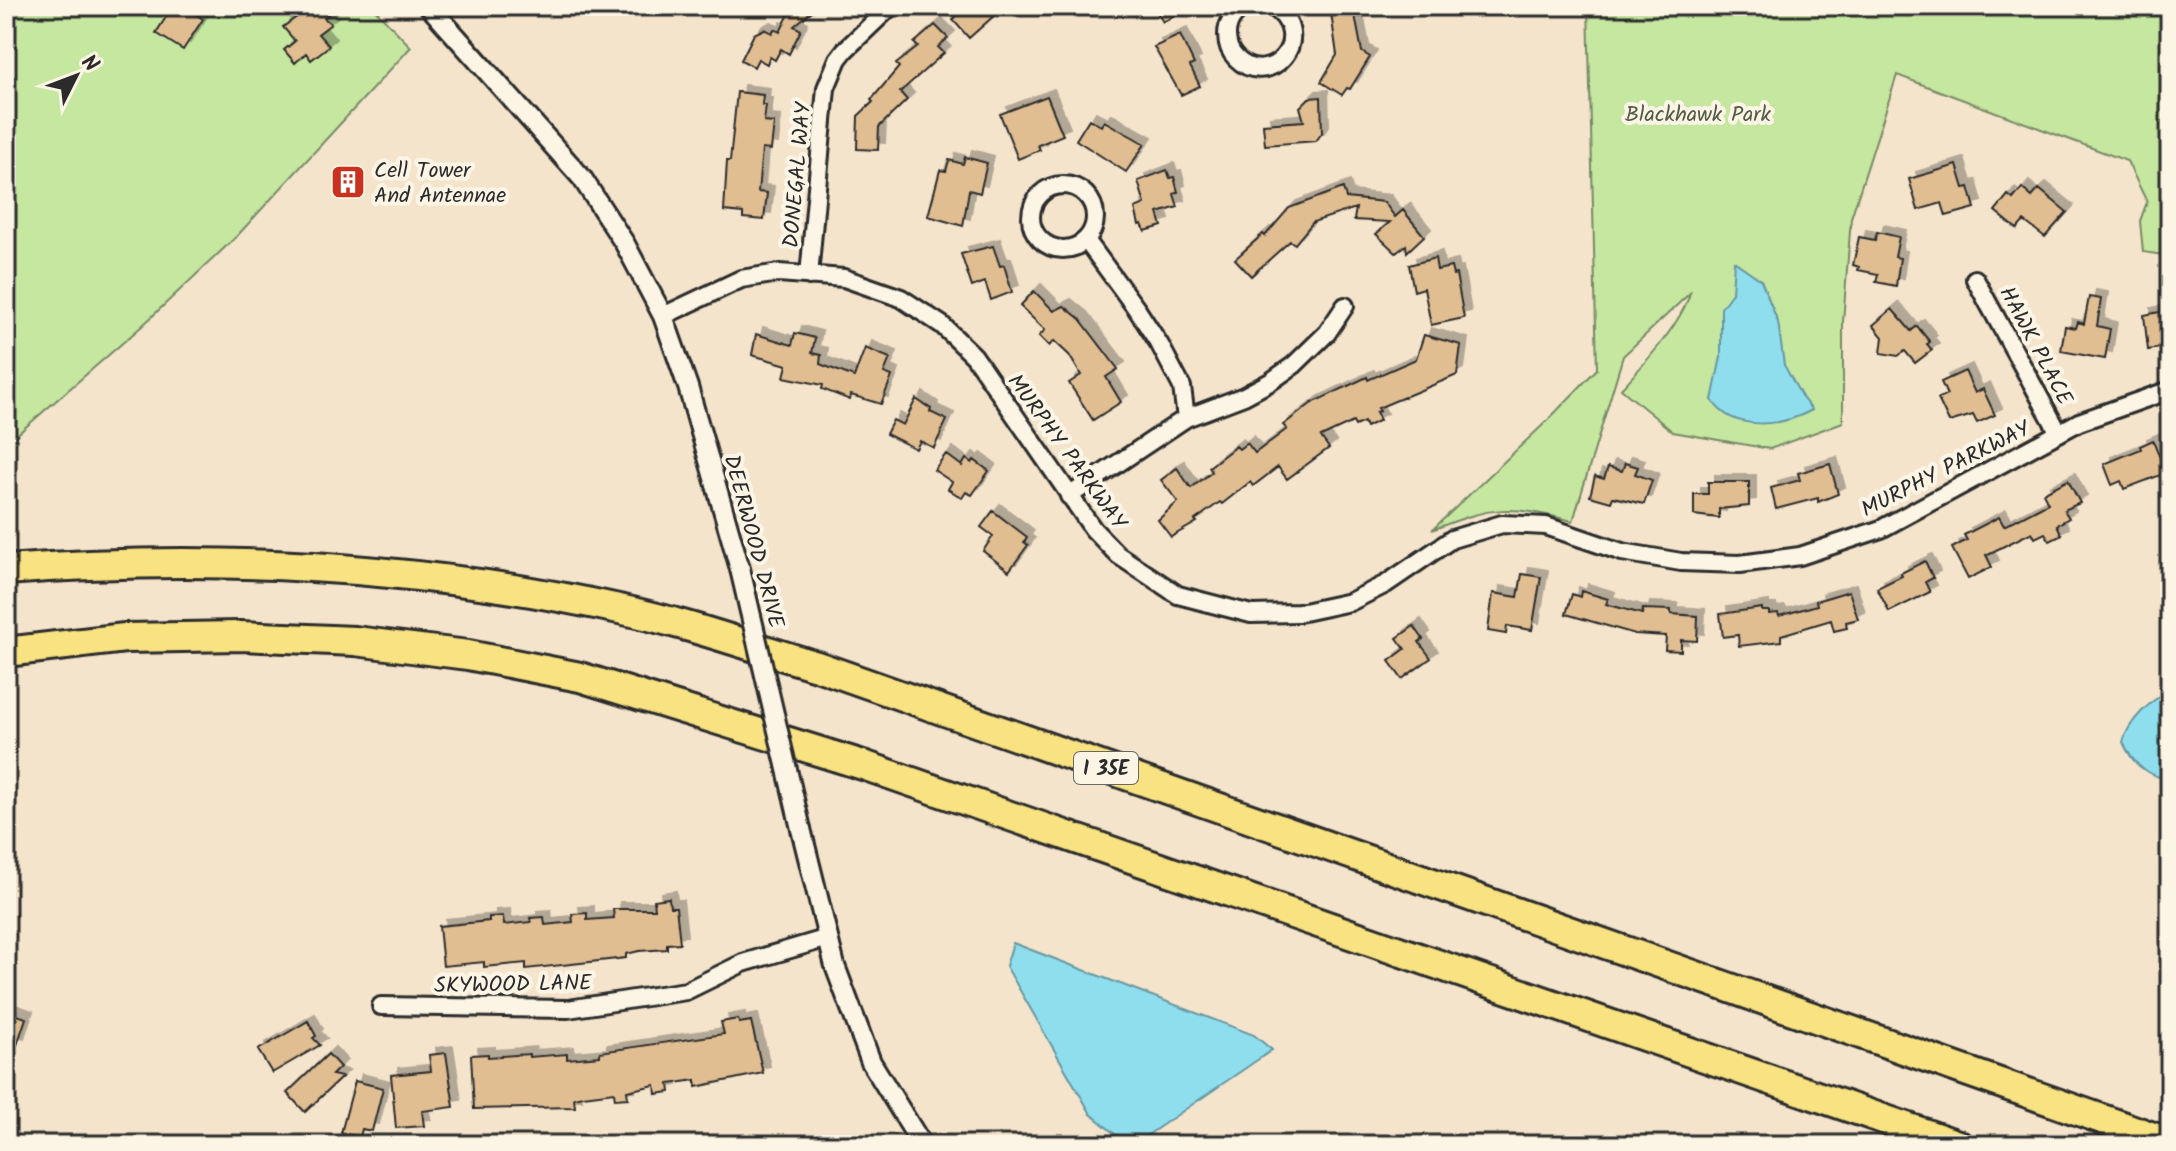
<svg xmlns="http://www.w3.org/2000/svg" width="2176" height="1151" viewBox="0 0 2176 1151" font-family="Kalam,sans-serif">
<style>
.green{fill:#c5e7a0;stroke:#788966;stroke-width:2}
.water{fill:#8fdeee;stroke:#6796a0;stroke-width:2}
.building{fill:#e1be92;stroke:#2b2b2b;stroke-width:2;filter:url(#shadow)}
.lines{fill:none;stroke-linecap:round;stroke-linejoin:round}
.minor-casing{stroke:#2b2b2b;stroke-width:22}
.tertiary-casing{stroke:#2b2b2b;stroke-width:24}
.motorway-casing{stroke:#2b2b2b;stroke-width:34}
.minor{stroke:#fcf5e5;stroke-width:16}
.tertiary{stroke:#fcf5e5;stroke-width:18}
.motorway{stroke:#f8e281;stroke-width:28}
.tertiary-bridge-casing{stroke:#2b2b2b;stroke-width:24;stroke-linecap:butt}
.tertiary-bridge{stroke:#fcf5e5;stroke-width:18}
.labels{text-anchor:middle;stroke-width:8;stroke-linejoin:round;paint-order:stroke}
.shield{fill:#fcf5e5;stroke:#6a6863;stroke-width:2}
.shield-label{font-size:20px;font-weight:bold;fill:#2b2b2b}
.park-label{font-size:22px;fill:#525a48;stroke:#fcf5e5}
.poi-label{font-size:22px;fill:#2b2b2b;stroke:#fcf5e5;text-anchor:start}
.street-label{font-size:22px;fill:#2b2b2b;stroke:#fcf5e5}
</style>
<defs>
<filter id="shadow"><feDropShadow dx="7" dy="-7" stdDeviation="0" flood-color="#0004"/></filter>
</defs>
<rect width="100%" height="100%" fill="#f4e4cc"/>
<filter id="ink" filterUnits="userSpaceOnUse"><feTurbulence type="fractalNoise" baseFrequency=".0125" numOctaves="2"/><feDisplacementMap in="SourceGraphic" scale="16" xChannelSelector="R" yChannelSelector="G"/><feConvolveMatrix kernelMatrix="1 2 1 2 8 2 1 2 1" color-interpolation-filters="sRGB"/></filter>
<g filter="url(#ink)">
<!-- green -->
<path class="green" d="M6,6H372L411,47L237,236L142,326L6,444Z
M1588,6H2170V256L2143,252L2140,221L2147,202L2127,161L1897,75L1851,218L1843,322V422L1770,449L1673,432L1621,389C1644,364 1681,324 1690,293L1623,356L1573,521C1508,505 1495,505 1432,530L1547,421L1597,369Z"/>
<!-- water -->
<path class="water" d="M1734,261L1761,280L1778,322L1784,365L1803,399L1812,410C1783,426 1733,433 1712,400L1721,357V308L1732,293Z
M2170,688V780C2146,775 2133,765 2123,742C2129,719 2152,701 2170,688Z
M1013,943L1254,1035L1272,1050L1139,1141L1116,1135L1091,1114L1006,966Z"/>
<!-- building -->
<path class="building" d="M173,6H182L203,19L183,50L156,33Z
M312,6H337L324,18L331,24L318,34L329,46L311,60L306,53L295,63L284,50L295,41L283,27Z
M793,6H818L794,26L801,30L789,54L781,49L775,60L770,57L767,64L758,59L754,67L741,60L754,34L764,29L772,33L774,29L780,32Z
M965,6H1005L969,38L953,20Z
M1153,6H1191L1163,22Z
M1354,10L1362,52L1370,57L1350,89L1347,88L1342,95L1321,82L1337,55L1331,13Z
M935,25L948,38L938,47L944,53L900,92L907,100L879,127L878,150L857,149L858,116L873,102L871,100L899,67L896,64L918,47L914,43Z
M1180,35L1194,64L1190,66L1200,86L1181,95L1154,47Z
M737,92L763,95L762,105H766L764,122L774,123L771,150L762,149L758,192L767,193L764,220L743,218V213L724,211L727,161H730Z
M1047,96L1063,135L1038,145L1040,150L1018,159L1000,114Z
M1321,97L1322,133L1316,141L1265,145L1263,124L1304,121L1300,107L1309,98Z
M1089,119L1101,126L1104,121L1145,144L1126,172L1076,140Z
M965,157L987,163L980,193L969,190L963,226L928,216L940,170L946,171L949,160L963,164Z
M1957,165L1964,188L1969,187L1975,208L1946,216L1942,203L1918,210L1909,179Z
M1167,170L1170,178L1174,177L1178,192L1174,194L1178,207L1158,213L1162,226L1145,231L1142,224L1139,225L1135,208L1145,204L1138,181Z
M1343,188L1346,198L1384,202L1395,217L1403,210L1424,236L1407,252L1406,245L1396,253L1376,234L1390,222L1354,220L1356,208L1313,222L1295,244L1290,241L1251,276L1235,259L1263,234L1265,236L1289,208Z
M2022,188L2032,197L2039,189L2067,212L2045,237L2024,221L2017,229L1995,211L2008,195L2013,199Z
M1877,232L1899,237L1895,257L1900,258L1896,286L1876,282L1878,274L1858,270L1859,267L1853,265L1859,237L1875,240Z
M993,246L1000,266L1004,265L1012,292L991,300L985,282L972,287L961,254Z
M1435,258L1437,270L1451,267L1453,275L1456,274L1464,318L1431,325L1424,288L1414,291L1409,265Z
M1034,291L1054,311L1064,306L1080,319L1118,369L1106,377L1121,402L1093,420L1069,383L1081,375L1069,355L1054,341L1049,346L1039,336L1045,330L1020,306Z
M2089,297L2101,299L2097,326L2110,329L2105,359L2061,351L2065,326L2076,328L2078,322L2084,324Z
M1892,309L1911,331L1917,326L1930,342L1927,344L1932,350L1915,363L1905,351L1898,356L1881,353L1883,337L1873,325Z
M2170,310V338H2165L2166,347L2148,350L2144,315Z
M795,333L815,338L812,353L821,355L820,364L854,377L865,348L890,358L884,373L892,376L881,404L851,395L850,400L822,389L823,385L784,377L787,365L752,355L756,334L792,345Z
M1424,335L1461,345L1457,375L1378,408L1380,411L1376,412L1380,420L1366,427L1364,422L1355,426L1353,422L1321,437L1329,448L1287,479L1278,467L1253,486L1250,482L1222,504L1220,502L1195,520L1197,522L1171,537L1158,520L1178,502L1161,480L1177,468L1191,488L1212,472L1209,467L1236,446L1239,449L1247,443L1255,453L1287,429L1283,425L1312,403L1367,377L1368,380L1416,359Z
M1965,371L1975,393L1983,389L1995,415L1977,423L1973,415L1949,422L1938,399L1947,395L1941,382Z
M916,399L931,409L930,412L947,420L934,448L920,441L916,449L886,434L893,420L903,425Z
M2153,440L2166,473L2124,489L2121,481L2112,485L2104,464L2141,449L2140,446Z
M946,454L962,466L966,459L972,463L974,460L989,471L972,495L966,492L962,498L948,489L952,482L934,470Z
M1625,463L1638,467L1635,474L1652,480L1644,504L1613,497L1611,502L1590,496L1595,476L1604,479L1608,467L1622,471Z
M1830,464L1838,494L1818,502V498L1776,509L1771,488L1800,480L1798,473Z
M2068,480L2080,503L2064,510L2069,518L2057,525L2062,535L2050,541L2045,533L2035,538L2032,532L1986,555L1992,567L1968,579L1952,548L1967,540L1964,535L1999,517L2004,526L2048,503L2043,493Z
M1708,482H1749V506L1719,509V518L1694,515V494H1708Z
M993,511L1027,537L1024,542L1028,545L1009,571L983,551L993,536L981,527Z
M1925,561L1933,578L1925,582L1930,592L1889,612L1877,588L1902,576L1901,573Z
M1522,574L1541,577L1532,630L1507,626L1506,634L1488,631L1493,593L1518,597Z
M1581,591L1608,599L1606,604L1642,614L1643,609L1671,610V614L1698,616L1697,641L1681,640V651L1665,650L1666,636L1635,634L1566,614L1572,594L1580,597Z
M1849,591L1858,619L1846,622L1847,628L1834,631L1831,620L1781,635V641L1739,646L1738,635L1723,637L1720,614L1762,608V611H1769V614L1778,613L1779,616L1817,605L1816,601Z
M1414,626L1423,639L1419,642L1431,658L1402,679L1389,661L1405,649L1397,638Z
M669,898L670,907H676L680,943L667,944V949L639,951L626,954V958L526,969V963L484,967V962L443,966L439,926L489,921V917L503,916L504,925L531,922L530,918L544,917L545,925L573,922L572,914L587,913V920L614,918L613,909H655L654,900Z
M6,1011L26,1018L17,1045L6,1041Z
M738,1019L739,1023L751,1021L763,1073L696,1087V1080L669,1084L670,1092L656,1094L655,1085L627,1091L628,1098L615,1099L614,1092L583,1096L574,1098L575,1107L474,1109L471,1055L488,1054V1057L529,1054V1057L567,1054V1059L600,1056V1052L724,1034L721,1022Z
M308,1021L316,1036L313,1038L320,1045L272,1073L258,1050Z
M446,1053L454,1107L422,1111L424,1126L396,1128L391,1075L431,1071L429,1055Z
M328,1054L340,1067L332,1075L342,1077L305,1112L287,1093Z
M355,1081L383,1088L372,1131L362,1129L360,1137L341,1133Z"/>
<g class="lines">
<!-- minor casing -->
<g class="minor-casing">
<path id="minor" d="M1247,6C1235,12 1227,22 1227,35C1227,44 1230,52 1236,58C1269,92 1319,37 1272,6
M1031 217a32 32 0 1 1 64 0a32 32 0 1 1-64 0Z
M1086,240L1138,311L1160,345L1182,387L1186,418
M809,276L826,88L838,59L845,50L891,6
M1975,279L2059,433
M663,316L741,279L779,273L844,278L901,298L942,325L974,356L1093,529L1118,555L1178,595L1251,614L1299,613L1350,602L1386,584L1452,539L1502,524L1546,526L1622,552L1681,562L1740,564L1800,556L1881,529L2079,422L2170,390
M1069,496L1186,418L1244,396L1270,382L1294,365L1327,333L1345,306
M381,1006L568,1009L686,991L743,963L828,938"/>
</g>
<!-- tertiary casing -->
<g class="tertiary-casing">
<path id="tertiary" d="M429,6L582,178L625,244L663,316L688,387L740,569
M801,829L835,966L871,1062L922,1145"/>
</g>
<!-- motorway casing -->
<g class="motorway-casing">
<path id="motorway" d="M6,570C212,554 417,565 619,609C686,623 752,647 817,666L2170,1143
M6,652L125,638L240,636L355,641L468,655L580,677L866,766L1958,1145"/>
</g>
<!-- minor -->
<use href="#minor" class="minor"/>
<!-- tertiary -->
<use href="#tertiary" class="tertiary"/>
<!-- motorway -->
<use href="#motorway" class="motorway"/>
<!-- tertiary-bridge casing -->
<g class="tertiary-bridge-casing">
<path id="tertiary-bridge" d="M740,569L801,829"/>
</g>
<!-- tertiary-bridge -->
<use href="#tertiary-bridge" class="tertiary-bridge"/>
</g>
</g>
<!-- icons -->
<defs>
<g id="building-square" transform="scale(1.8)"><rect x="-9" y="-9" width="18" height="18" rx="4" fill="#c8321e" stroke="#fcf5e5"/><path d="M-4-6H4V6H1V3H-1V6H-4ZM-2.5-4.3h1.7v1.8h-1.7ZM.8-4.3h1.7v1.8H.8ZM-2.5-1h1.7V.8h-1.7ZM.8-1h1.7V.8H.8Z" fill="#fff"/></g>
</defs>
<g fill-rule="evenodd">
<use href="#building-square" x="348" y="182"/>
</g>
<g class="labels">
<!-- shield labels -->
<rect class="shield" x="1074" y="752" width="64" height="32" rx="6"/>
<g class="shield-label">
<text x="1106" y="775">I 35E</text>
</g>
<!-- park labels -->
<g class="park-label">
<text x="1698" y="121">Blackhawk Park</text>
</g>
<!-- poi labels -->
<g class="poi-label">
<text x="374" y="177">Cell Tower<tspan x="374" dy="25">And Antennae</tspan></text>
</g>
<!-- street labels -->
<g class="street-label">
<text transform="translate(796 175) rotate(-85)" y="8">DONEGAL WAY</text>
<text transform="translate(2037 345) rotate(62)" y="8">HAWK PLACE</text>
<text transform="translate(1068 451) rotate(54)" y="8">MURPHY PARKWAY</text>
<text transform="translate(1945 468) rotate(-27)" y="8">MURPHY PARKWAY</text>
<text transform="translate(755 541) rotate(75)" y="8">DEERWOOD DRIVE</text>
<text transform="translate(513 983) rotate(-1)" y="8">SKYWOOD LANE</text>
</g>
</g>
<!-- margin -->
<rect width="2176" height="1151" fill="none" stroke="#fcf5e5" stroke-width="32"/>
<rect x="16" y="16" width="2144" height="1119" fill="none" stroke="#2b2b2b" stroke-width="3" filter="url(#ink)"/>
<!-- north arrow -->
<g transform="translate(76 76) rotate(48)" stroke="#fcf5e5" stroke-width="6" paint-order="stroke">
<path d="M0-6L14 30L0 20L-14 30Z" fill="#2b2b2b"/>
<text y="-12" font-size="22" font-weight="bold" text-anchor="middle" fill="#2b2b2b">N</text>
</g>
</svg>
